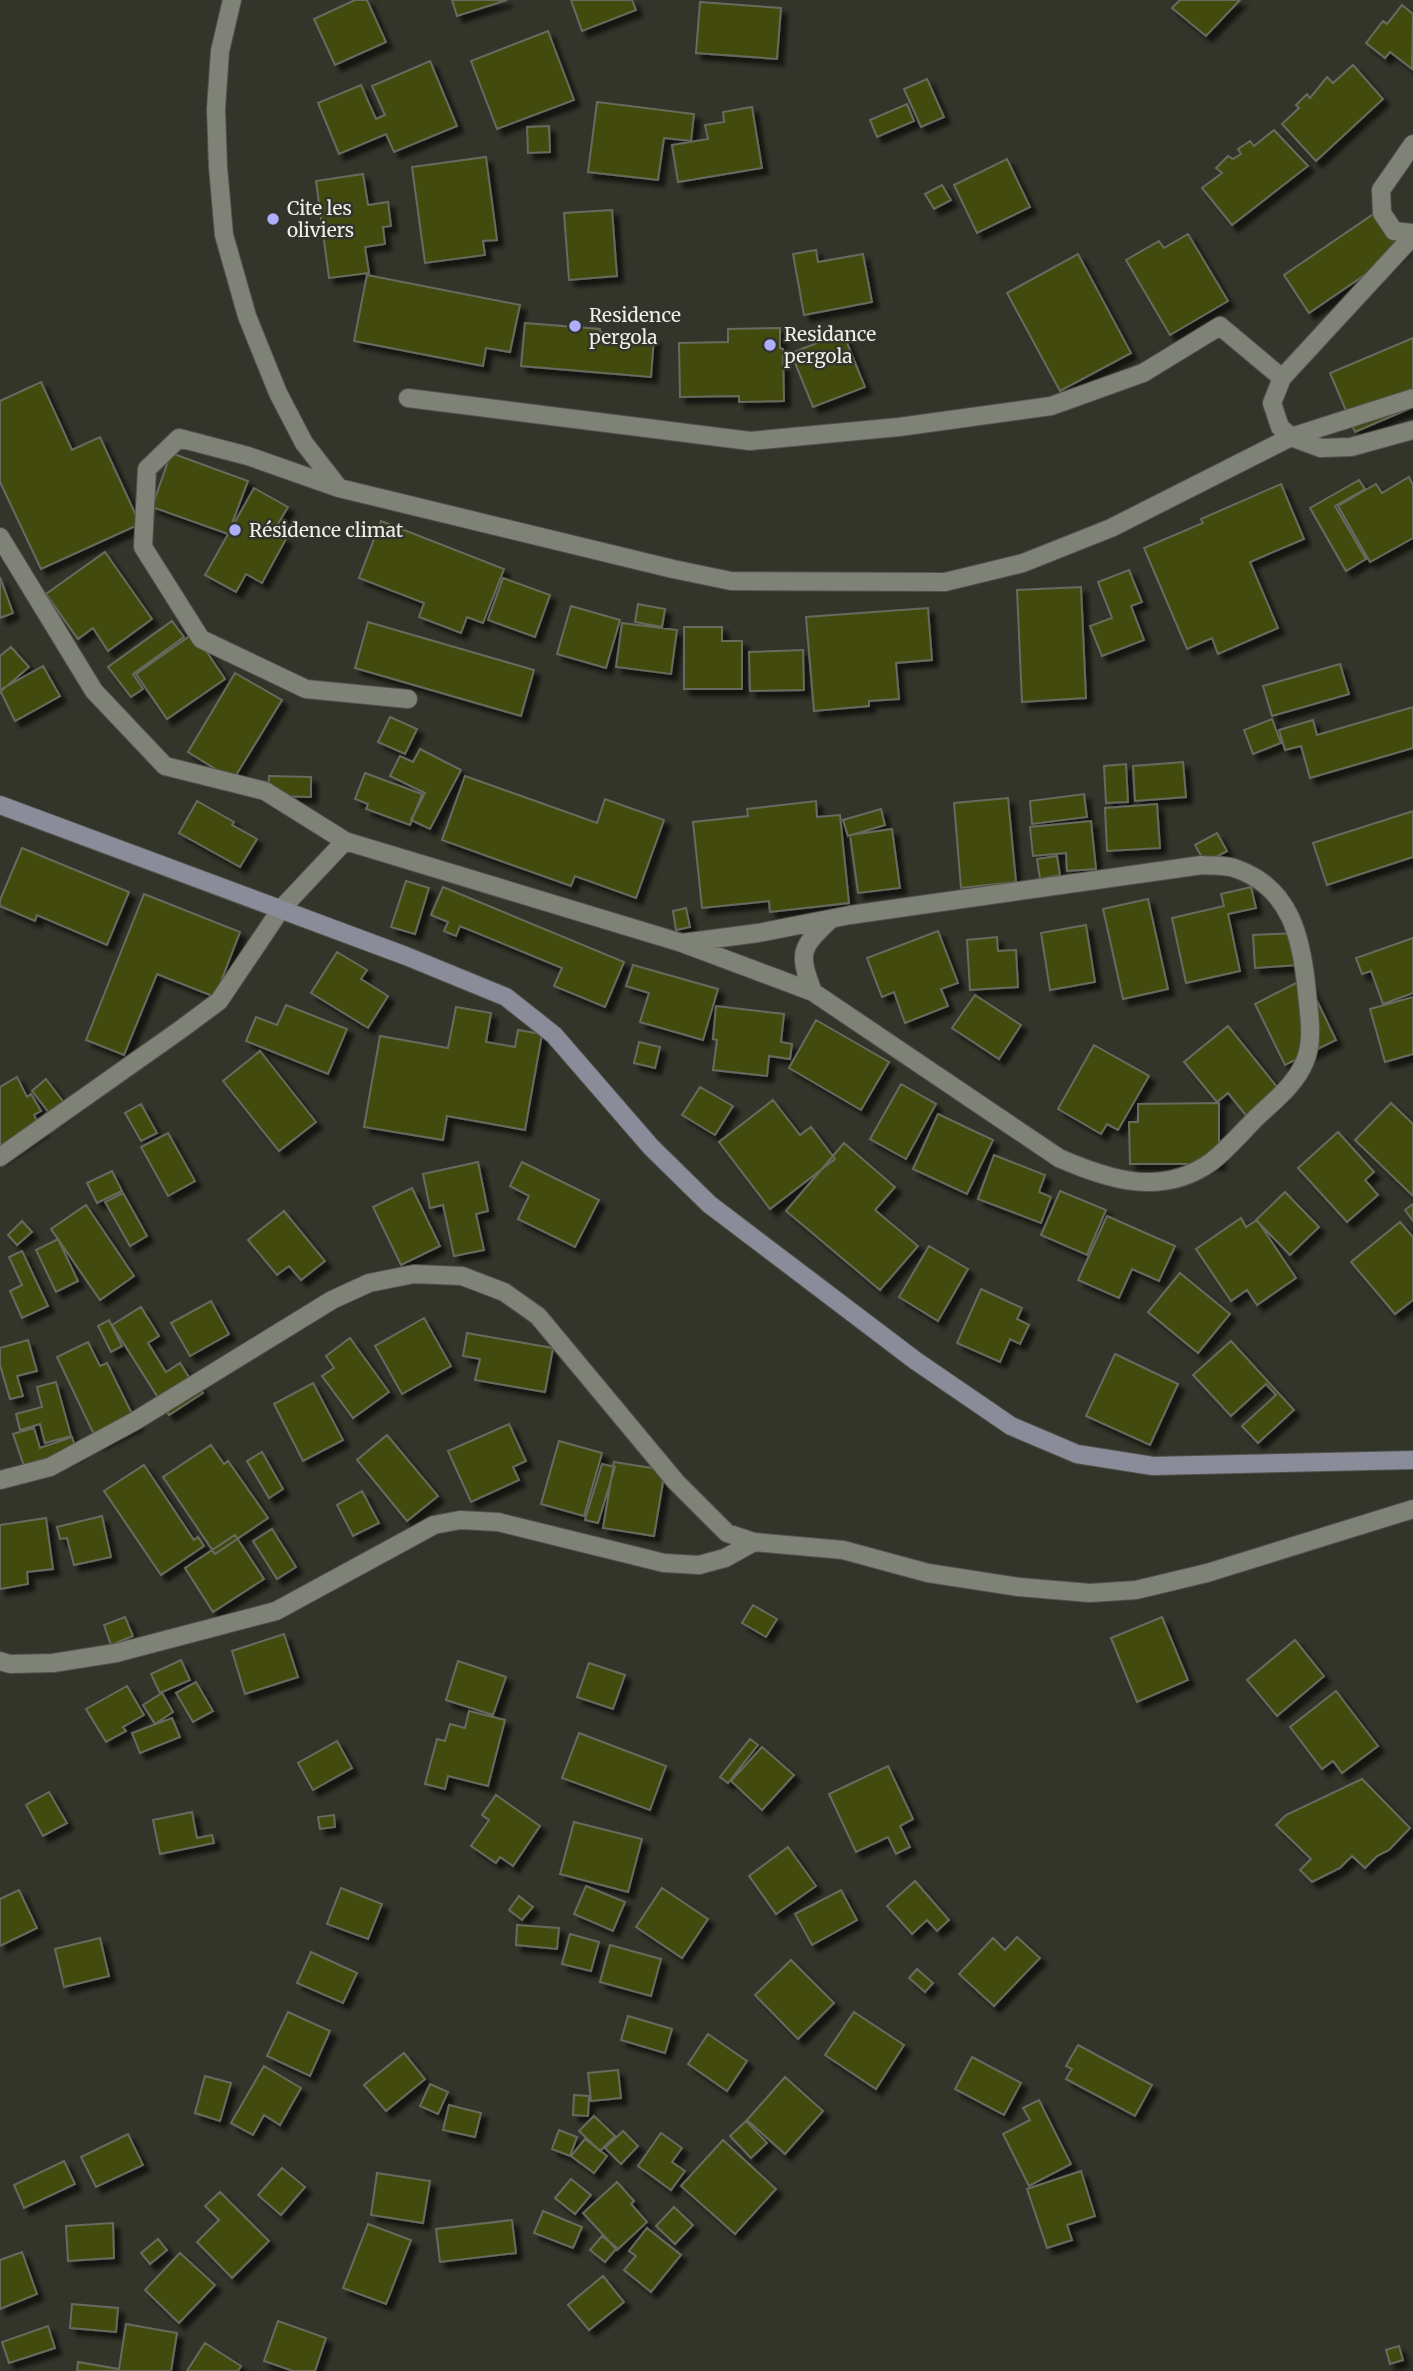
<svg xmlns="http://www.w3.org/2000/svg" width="1413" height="2371" viewBox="0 0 1413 2371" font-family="Merriweather,serif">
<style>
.building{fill:#434c0c;stroke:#686a5f;stroke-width:2;filter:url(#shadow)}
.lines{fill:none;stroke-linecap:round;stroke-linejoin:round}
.minor-casing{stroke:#51534b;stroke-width:20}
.secondary-casing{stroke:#51534b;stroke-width:20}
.minor{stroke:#7f8276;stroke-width:18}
.secondary{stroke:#8a8c9a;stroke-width:18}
.poi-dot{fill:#adaffb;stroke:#33352a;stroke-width:2.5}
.labels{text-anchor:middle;stroke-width:5;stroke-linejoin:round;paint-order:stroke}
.poi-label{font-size:19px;fill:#eff0ea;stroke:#33352a;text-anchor:start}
</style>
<defs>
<filter id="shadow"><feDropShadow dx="6" dy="6" stdDeviation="2" flood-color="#0009"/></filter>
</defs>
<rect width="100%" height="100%" fill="#33352a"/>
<!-- building -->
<path class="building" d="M355,0H367L386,42L335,65L314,19Z
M452,0H507L457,16Z
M571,0H632L636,10L582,31Z
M1180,0H1240L1206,36L1172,8Z
M700,2L781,8L777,59L696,53Z
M1402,5L1413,14L1412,69L1390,52L1385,58L1366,43L1383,21L1387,24Z
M548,31L574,100L497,129L471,61Z
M430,61L457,126L394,152L386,134L339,154L318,103L361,85L376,119L385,115L372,86Z
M1353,65L1383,99L1316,161L1282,124L1299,108L1296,105L1307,94L1310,98L1327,77L1333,83Z
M927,79L944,117L921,127L904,89Z
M597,102L694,114L691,141L664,138L658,180L588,172Z
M907,104L914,121L877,137L870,120Z
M752,107L762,168L678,182L672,145L708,139L705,125L724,122L723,112Z
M549,126L550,152L528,153L527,127Z
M1274,130L1308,166L1232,225L1202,188L1222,173L1216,168L1228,156L1233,159L1241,154L1238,149L1250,141L1254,146Z
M486,157L497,240L483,241L485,255L425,263L412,167Z
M1007,159L1030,207L977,233L954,185Z
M363,174L368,205L388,202L391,226L383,227L385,244L365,247L369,273L329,278L316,181Z
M942,185L951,200L934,209L925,194Z
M612,210L617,276L569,280L564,213Z
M1378,211L1404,248L1309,313L1284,275Z
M1188,234L1228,301L1170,335L1126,260L1159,241L1164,248Z
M816,250L818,262L863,254L872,302L804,315L793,254Z
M1078,254L1131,353L1060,391L1007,293Z
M367,275L520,305L510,352L486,348L483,366L354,341Z
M525,323L600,329V332L654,337L651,377L521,366Z
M780,328V348L783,349L784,401L739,402V396L680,397L679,343L728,342V329Z
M843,333L865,387L813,407L791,353Z
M1413,338V407L1355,432L1330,373Z
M41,382L72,450L100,437L140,524L41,569L0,482V401Z
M171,453L248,481L228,534L152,507Z
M1409,477L1413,485V538L1370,562L1338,506L1376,484L1382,493Z
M1359,480L1365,489L1335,506L1366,559L1346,571L1310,508Z
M1281,484L1304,539L1250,562L1278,628L1218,654L1212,638L1187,649L1144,548L1203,523L1201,519Z
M254,488L288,507L273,532L286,539L262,583L246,574L236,592L205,575Z
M381,521L504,569L483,623L467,617L461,633L419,617L424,603L359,578Z
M105,552L152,619L108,651L93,628L78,639L46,594Z
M1129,570L1142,602L1131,606L1144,640L1102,656L1090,626L1112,618L1098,582Z
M0,577L13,613L0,618Z
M503,578L550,595L535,637L488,620Z
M1081,587L1086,698L1022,702L1017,590Z
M638,604L665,609L662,627L635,622Z
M571,606L620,620L606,668L557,654Z
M928,608L932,660L896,663L899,699L869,701V706L814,711L806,617Z
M172,621L184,637L133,674L143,689L131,697L108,667Z
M368,622L534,670L521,716L355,668Z
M622,623L677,630L671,674L616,667Z
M684,627H722V641H742V689H684Z
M194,633L225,679L167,719L136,674Z
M11,647L29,667L0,692V656Z
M803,650L804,690L750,691L749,652Z
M1340,664L1349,694L1272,716L1263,686Z
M43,666L60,696L15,721L0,690Z
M235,673L282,700L233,780L188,752Z
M1413,707V748L1310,778L1301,746L1285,750L1279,730L1313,720L1317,735Z
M390,717L417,729L405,754L378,742Z
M1272,719L1281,743L1253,754L1244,730Z
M420,749L461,770L430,829L411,820L425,793L390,776L400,756L413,762Z
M1183,762L1186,797L1135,801L1133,766Z
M1126,764L1128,802L1106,803L1104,766Z
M365,773L422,794L410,825L366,809L368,804L355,799Z
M269,776L311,777V797L268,796Z
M465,776L597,823L605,799L664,820L636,898L575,876L571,886L442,840Z
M1084,794L1087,817L1032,824L1030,801Z
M1008,798L1016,882L961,888L954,803Z
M197,801L234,822L232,825L257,839L240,867L179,833Z
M816,801L817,817L840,815L849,903L770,912L769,901L702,908L693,822L748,816L747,809Z
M1157,804L1160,848L1107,851L1105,808Z
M881,809L885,825L848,836L843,820Z
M1413,811V857L1327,885L1313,843Z
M1091,821L1096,869L1067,871L1066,853L1033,856L1030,827Z
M892,829L900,888L858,893L850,835Z
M1217,833L1227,851L1205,863L1195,845Z
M22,848L129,892L107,945L37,915L35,921L0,906V900Z
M1057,856L1060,875L1040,879L1037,859Z
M406,881L429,888L415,934L391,927Z
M443,887L624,962L605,1007L554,986L562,968L460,926L456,936L444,931L448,922L431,915Z
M1251,887L1256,908L1228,914L1240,971L1186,983L1172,918L1224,906L1221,894Z
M144,894L240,932L215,997L157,974L124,1055L86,1040Z
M1148,899L1168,989L1123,999L1103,909Z
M686,908L690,927L676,930L673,911Z
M1086,925L1095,982L1050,990L1041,933Z
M938,931L958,983L941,989L948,1006L905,1023L894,992L882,997L867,958Z
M1297,933L1299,965L1255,968L1253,935Z
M997,937L998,951L1016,950L1018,987L970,990L967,940Z
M1413,938V993L1383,1004L1371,971L1362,974L1356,958Z
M337,952L367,970L361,979L388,996L368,1028L311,993Z
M633,965L718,989L703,1040L640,1022L649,993L626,986Z
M1306,978L1336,1040L1285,1065L1255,1004Z
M975,995L1021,1025L999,1059L952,1028Z
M1413,997V1054L1385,1062L1370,1009Z
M286,1005L347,1029L328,1074L246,1041L256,1017L277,1025Z
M716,1006L784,1014L781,1042L792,1044L790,1059L769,1056L767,1076L713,1070L717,1040L713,1039Z
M456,1007L491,1013L486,1042L515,1047L518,1030L542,1034L525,1130L447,1116L443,1140L364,1127L380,1036L448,1048Z
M816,1020L889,1062L861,1110L789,1068Z
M1228,1026L1282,1093L1249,1119L1228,1093L1217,1102L1184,1062Z
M639,1042L660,1047L655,1068L634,1063Z
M1094,1045L1149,1076L1118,1130L1107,1124L1101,1134L1058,1109Z
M260,1051L316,1122L279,1151L223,1081Z
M17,1077L27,1097L31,1094L41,1111L34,1115L42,1130L0,1157V1087Z
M46,1079L68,1108L54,1119L32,1091Z
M901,1084L936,1104L906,1159L870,1139Z
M700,1087L733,1106L715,1135L682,1115Z
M773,1100L800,1135L811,1127L835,1159L770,1209L719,1142Z
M1219,1103V1164H1130L1129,1122H1138V1104Z
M1391,1103L1413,1124V1196L1355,1140Z
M141,1104L157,1133L141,1141L125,1113Z
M938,1114L993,1140L967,1194L913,1169Z
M1338,1132L1374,1172L1365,1180L1378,1195L1347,1222L1298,1168Z
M168,1133L195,1181L168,1196L141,1147Z
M844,1143L895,1187L875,1210L918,1246L880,1290L786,1211Z
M994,1155L1045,1175L1039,1192L1051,1197L1041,1223L978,1199Z
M478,1162L488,1211L476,1214L484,1250L454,1256L443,1205L430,1208L423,1174Z
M522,1162L599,1200L575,1247L518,1219L529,1196L510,1186Z
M112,1171L122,1191L97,1203L87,1183Z
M412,1188L440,1246L401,1265L373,1207Z
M1060,1191L1106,1210L1087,1255L1041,1235Z
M1285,1192L1319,1227L1290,1255L1256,1220Z
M123,1193L147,1236L130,1246L105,1202Z
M1413,1204V1221L1405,1210Z
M86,1205L134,1276L100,1300L51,1229Z
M284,1211L325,1261L301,1280L289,1266L277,1275L248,1240Z
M1107,1216L1175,1246L1159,1281L1132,1269L1119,1298L1078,1280Z
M1241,1218L1246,1227L1257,1220L1296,1278L1257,1305L1247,1290L1231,1301L1196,1249Z
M22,1221L32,1232L17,1245L8,1235Z
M1400,1222L1413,1237V1300L1395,1314L1351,1262Z
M58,1239L78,1281L56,1292L36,1250Z
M929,1246L968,1269L938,1321L899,1297Z
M22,1251L48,1306L22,1318L10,1291L22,1285L9,1257Z
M1180,1273L1230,1314L1198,1353L1148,1312Z
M981,1289L1022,1308L1017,1319L1029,1325L1020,1344L1010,1339L1000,1362L957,1343Z
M211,1301L229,1334L190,1356L171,1323Z
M141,1307L159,1336L148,1343L166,1372L180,1363L194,1385L197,1383L203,1393L169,1415L112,1325Z
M424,1318L451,1366L402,1394L375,1346Z
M109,1320L122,1346L111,1352L98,1326Z
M467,1333L553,1348L545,1392L475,1380L480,1359L463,1356Z
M350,1338L389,1392L353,1418L322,1376L334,1368L326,1356Z
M28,1340L37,1371L17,1376L23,1396L10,1399L0,1365V1348Z
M1231,1341L1294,1410L1258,1443L1242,1426L1276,1395L1266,1384L1231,1416L1193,1375Z
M88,1342L100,1366L107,1363L137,1424L98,1443L57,1357Z
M1115,1354L1178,1384L1150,1445L1086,1416Z
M56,1382L71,1436L45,1443L40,1424L20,1430L16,1414L42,1407L37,1387Z
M313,1383L343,1440L303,1461L274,1404Z
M509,1424L526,1461L513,1467L519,1480L471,1502L448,1451Z
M34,1428L40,1448L72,1437L77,1453L25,1469L13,1434Z
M387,1435L438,1496L407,1521L357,1460Z
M559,1441L602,1453L584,1516L541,1504Z
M211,1445L224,1464L228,1461L268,1518L215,1554L163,1477Z
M262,1452L283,1489L269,1498L247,1461Z
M614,1462L665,1470L654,1536L603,1528Z
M602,1464L615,1467L598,1523L585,1520Z
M144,1465L194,1540L198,1537L204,1546L161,1575L104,1491Z
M362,1491L379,1523L353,1536L337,1505Z
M102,1516L111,1557L74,1565L67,1538L60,1539L57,1527Z
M46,1518L53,1569L27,1572L28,1584L0,1589V1525Z
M272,1529L296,1567L277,1579L253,1541Z
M235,1535L264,1579L213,1612L185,1568Z
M753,1605L777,1619L766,1637L742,1623Z
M125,1617L133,1636L111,1645L104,1625Z
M1162,1617L1188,1680L1137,1702L1111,1638Z
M284,1634L298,1677L245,1694L232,1651Z
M1295,1640L1324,1676L1277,1716L1247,1680Z
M181,1660L190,1680L160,1693L151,1674Z
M458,1661L506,1677L493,1715L446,1700Z
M589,1663L625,1675L613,1709L577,1697Z
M196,1682L213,1711L193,1722L176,1693Z
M127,1686L144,1715L123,1727L126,1731L106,1742L86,1709Z
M1336,1691L1378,1746L1342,1773L1333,1761L1322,1769L1290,1727Z
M162,1693L173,1712L155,1724L143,1705Z
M469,1711L505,1720L488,1786L448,1776L445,1789L425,1784L437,1739L445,1741L450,1724L465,1728Z
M172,1718L180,1737L140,1753L132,1733Z
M579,1733L666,1766L650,1810L562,1778Z
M750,1739L758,1745L728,1783L720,1777Z
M337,1741L352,1768L313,1790L298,1763Z
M762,1747L794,1775L762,1810L731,1781Z
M888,1766L913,1819L900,1826L910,1847L896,1854L888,1837L856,1852L829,1794Z
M1362,1779L1410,1828L1389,1850L1377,1856L1365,1868L1352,1856L1340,1868L1312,1882L1300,1870L1311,1859L1276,1825L1286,1815Z
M49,1792L67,1823L43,1836L26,1805Z
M496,1795L540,1826L513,1866L500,1857L496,1863L471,1846L489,1820L482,1815Z
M192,1812L197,1838L212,1835L214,1843L160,1854L153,1820Z
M334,1815L335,1827L320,1829L318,1817Z
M574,1822L642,1839L628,1892L560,1874Z
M788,1847L816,1886L776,1914L749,1876Z
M915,1881L949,1920L937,1931L927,1920L912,1934L887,1906Z
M586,1886L625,1902L613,1931L574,1914Z
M341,1888L382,1904L368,1939L327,1924Z
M662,1888L708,1919L682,1958L636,1927Z
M19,1890L37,1928L0,1946V1899Z
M841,1890L857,1920L812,1945L795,1914Z
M519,1896L533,1907L522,1920L509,1910Z
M517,1925L559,1928L557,1949L516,1945Z
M570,1934L599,1942L591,1971L562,1964Z
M1017,1937L1040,1958L994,2006L959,1974L993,1938L1005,1950Z
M100,1938L109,1976L64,1987L55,1949Z
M610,1945L661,1959L651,1996L600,1982Z
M311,1952L357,1973L343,2003L297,1983Z
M791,1960L834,2003L798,2039L755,1995Z
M917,1969L933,1983L925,1992L909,1978Z
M288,2012L330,2031L310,2076L267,2056Z
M854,2012L904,2045L876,2089L825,2055Z
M628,2016L672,2029L665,2053L621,2040Z
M708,2034L747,2061L727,2091L688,2064Z
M1078,2045L1152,2085L1135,2116L1066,2079L1072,2069L1066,2066Z
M404,2053L425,2079L386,2111L364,2085Z
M972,2057L1021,2083L1004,2115L955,2089Z
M264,2066L301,2088L280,2125L264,2115L253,2135L231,2123Z
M618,2070L621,2098L591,2101L588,2073Z
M205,2076L231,2083L220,2121L195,2113Z
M785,2077L823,2111L785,2154L747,2120Z
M430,2084L448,2092L438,2114L420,2106Z
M574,2095L589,2096L588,2116L573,2115Z
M1039,2100L1071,2164L1029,2186L1003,2134L1030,2120L1023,2108Z
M449,2105L481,2113L475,2137L443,2130Z
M594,2116L615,2136L600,2151L579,2131Z
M746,2121L767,2143L751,2158L730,2136Z
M559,2130L577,2137L570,2156L552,2149Z
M623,2131L638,2146L621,2164L605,2148Z
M661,2133L682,2148L672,2162L685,2171L671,2190L638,2166Z
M128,2134L143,2165L96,2187L81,2157Z
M585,2139L607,2156L594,2173L571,2156Z
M723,2140L776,2189L735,2234L681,2186Z
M64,2161L75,2184L24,2208L14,2185Z
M282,2168L305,2187L281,2215L258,2195Z
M1081,2171L1095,2216L1067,2225L1072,2240L1047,2248L1027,2189Z
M377,2173L430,2181L423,2223L371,2215Z
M571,2179L591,2195L575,2214L555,2198Z
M617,2182L634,2201L631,2204L647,2222L617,2250L583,2213Z
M220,2192L269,2241L232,2278L197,2242L219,2220L205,2206Z
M674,2207L693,2225L675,2244L656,2226Z
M543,2211L582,2227L573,2248L534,2233Z
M512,2220L516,2253L440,2262L436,2229Z
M113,2223L114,2258L68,2261L66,2226Z
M368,2224L411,2240L386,2304L343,2288Z
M647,2228L681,2255L651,2292L624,2270L636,2256L629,2251Z
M602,2236L617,2248L605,2262L590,2250Z
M158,2239L167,2250L150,2264L141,2253Z
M22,2252L37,2294L0,2309V2260Z
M180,2253L215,2285L179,2323L145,2290Z
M603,2276L624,2302L589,2330L568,2305Z
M72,2304L118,2308L116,2332L70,2328Z
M278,2321L326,2338L315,2371H293L264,2361Z
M126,2324L177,2333L171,2371H77L78,2362L119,2369Z
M48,2326L55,2348L9,2363L2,2342Z
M205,2343L241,2366L238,2371H187Z
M1399,2346L1403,2360L1390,2364L1386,2350Z"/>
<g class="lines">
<!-- minor casing -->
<g class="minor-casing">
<path id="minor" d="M232,0L220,51L216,109L218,167L224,235L247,316L278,393L304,443L339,488
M1413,144L1381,190L1382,213L1394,231L1413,233
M1413,236L1282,378L1272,403L1280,427L1291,437L1321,448L1351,447L1413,430
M408,398L750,441L899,427L1051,406L1143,373L1220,326L1282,378
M0,537L94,691L165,766L265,791L345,841
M408,699L306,689L201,639L143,547L147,469L179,438L248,456L339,488L673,569L731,581L945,582L1023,563L1111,528L1291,437L1413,398
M813,992C798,953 800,948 830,920
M0,1157L180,1030L219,1001L281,909L345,841L682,943L813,992L1059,1158C1109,1180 1162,1197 1211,1162C1227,1150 1242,1132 1257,1117C1274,1101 1296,1084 1305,1061C1314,1039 1309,1015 1307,993C1302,940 1292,887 1234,868C1225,865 1212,866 1202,865L850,915L758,933L682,943
M0,1480L50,1467L135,1421L332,1300L369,1283L414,1274L462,1276L504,1292L538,1316L676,1482L727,1533L754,1542L843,1550L928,1573L1019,1587L1090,1593L1136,1590L1207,1573L1413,1509
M0,1661L10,1664L53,1663L116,1653L276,1611L434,1525L460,1520L498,1522L664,1563L699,1565L725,1558L754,1542"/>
</g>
<!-- secondary casing -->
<g class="secondary-casing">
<path id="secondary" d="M0,805L406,956L506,997L554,1035L651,1147L709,1204L916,1361L1011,1426L1077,1454L1153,1466L1413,1460"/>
</g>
<!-- minor -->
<use href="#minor" class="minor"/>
<!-- secondary -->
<use href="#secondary" class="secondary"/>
</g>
<!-- markers -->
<g class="poi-dot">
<circle cx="273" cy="219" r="7"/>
<circle cx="575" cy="326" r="7"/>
<circle cx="770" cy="345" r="7"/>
<circle cx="235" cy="530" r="7"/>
</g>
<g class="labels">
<!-- poi labels -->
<g class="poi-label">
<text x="287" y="215">Cite les<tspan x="287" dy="22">oliviers</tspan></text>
<text x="589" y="322">Residence<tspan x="589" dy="22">pergola</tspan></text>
<text x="784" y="341">Residance<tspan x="784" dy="22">pergola</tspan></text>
<text x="249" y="537">Résidence climat</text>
</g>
</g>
</svg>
